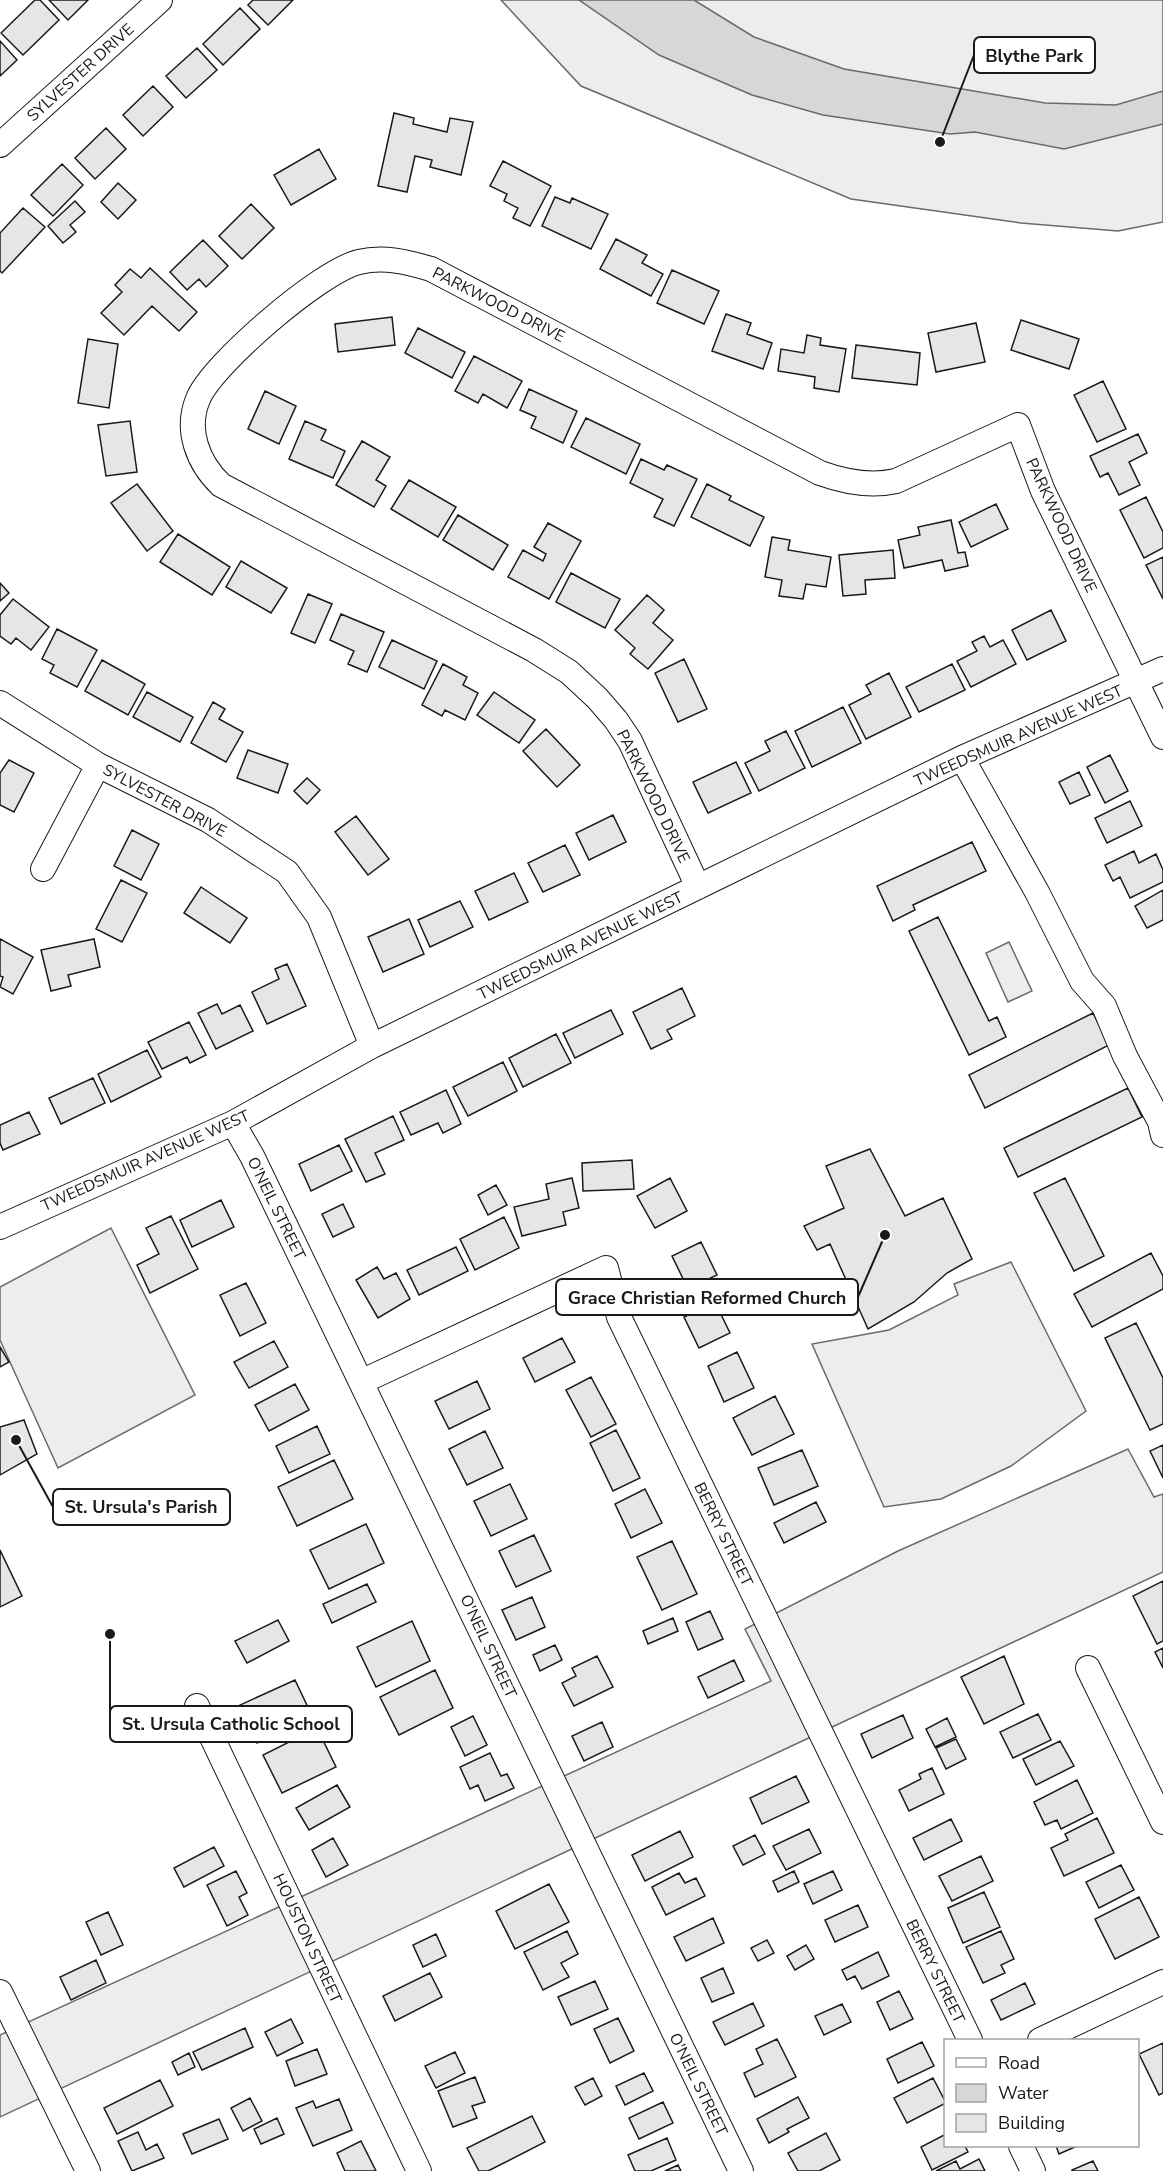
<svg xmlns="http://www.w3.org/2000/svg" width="1163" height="2171" viewBox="0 0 1163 2171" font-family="'Nunito Sans',sans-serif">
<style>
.built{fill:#ededed;stroke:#6a6a6a;stroke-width:1.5}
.water{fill:#d7d7d7;stroke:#6a6a6a;stroke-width:1.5}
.building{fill:#e6e6e6;stroke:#1a1a1a;stroke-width:1.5}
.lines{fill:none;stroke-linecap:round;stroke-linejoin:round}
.minor-casing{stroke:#1a1a1a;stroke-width:26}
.minor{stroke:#fff;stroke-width:24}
.labels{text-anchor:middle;stroke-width:4.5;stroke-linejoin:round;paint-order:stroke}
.street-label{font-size:16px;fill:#1a1a1a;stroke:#fff}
.leader{fill:none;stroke:#1a1a1a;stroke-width:2}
.callout-dot{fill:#1a1a1a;stroke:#fff;stroke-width:2}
.callout{fill:#fff;stroke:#1a1a1a;stroke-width:2}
.callout-label{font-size:18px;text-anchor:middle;font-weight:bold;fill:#1a1a1a}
</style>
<rect width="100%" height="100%" fill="#fff"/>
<!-- built -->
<path class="built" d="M501,0H1163V222L1118,231L1021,223L851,199L581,86Z
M1009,942L1032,991L1008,1002L986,953Z
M111,1228L195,1395L58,1468L0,1340V1287Z
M1011,1262L1086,1411L1011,1466L941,1499L884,1507L812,1344L889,1330L958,1295L954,1284Z
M1128,1449L1154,1497L1163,1494V1572L0,2117V2035L771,1681L745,1629L898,1551Z"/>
<!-- water -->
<path class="water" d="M579,0H694L754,37L844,69L1045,103L1116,105L1163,91V124L1064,149L975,132L950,134L823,115L752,95L659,55Z"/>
<!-- building -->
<path class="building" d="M35,0H40L59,20L23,55L1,33Z
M49,0H88L68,20Z
M253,0H293L268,25L248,5Z
M240,8L260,29L223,65L203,44Z
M0,41L17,60L0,76Z
M197,48L217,70L186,98L166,76Z
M153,86L173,107L143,136L123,115Z
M394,113L414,118L413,124L447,132L450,118L473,122L461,175L430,167L432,160L415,156L407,192L378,186Z
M106,128L126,149L95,179L75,158Z
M319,149L336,179L291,205L274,175Z
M503,161L551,186L530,226L513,218L518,208L504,201L507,194L490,186Z
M62,164L83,185L53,216L31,195Z
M118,183L136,200L118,219L101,202Z
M555,197L570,203L572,198L608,214L591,249L542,226Z
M75,201L85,212L70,225L76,232L63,243L48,226Z
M251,204L274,228L242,259L219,236Z
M23,208L45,227L2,273L0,271V233Z
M616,239L647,255L642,263L663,274L651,296L600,269Z
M203,240L228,266L206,287L199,279L187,290L170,272Z
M150,268L197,312L179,331L152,306L124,335L101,313L122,292L115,285L130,269L141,278Z
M672,270L719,291L704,324L657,303Z
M726,314L751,323L747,334L772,343L763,369L712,351Z
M392,317L395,345L338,352L335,324Z
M1021,320L1079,339L1069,369L1011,350Z
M976,323L985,362L936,372L928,333Z
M418,328L465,352L452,378L405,353Z
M807,335L821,338L820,345L846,349L839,392L814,388L815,377L778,371L781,349L804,353Z
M88,339L118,344L109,408L78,403Z
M856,345L920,353L917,385L852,378Z
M474,356L522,381L507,408L483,394L478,403L455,391Z
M1103,381L1126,429L1097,442L1074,395Z
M529,389L577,411L563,443L531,428L536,417L520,410Z
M265,391L296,406L279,444L248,429Z
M586,418L640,444L626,474L571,447Z
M130,421L137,472L106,476L98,425Z
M305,421L326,430L321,440L345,451L333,478L289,459Z
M1138,434L1147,453L1129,462L1140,485L1119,495L1108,473L1100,477L1090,456Z
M362,441L390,457L376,480L386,486L374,507L336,485Z
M641,459L664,470L667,465L697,479L674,526L654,517L663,499L630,483Z
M409,480L456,507L438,537L391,509Z
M137,484L173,531L147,551L111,503Z
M707,484L731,496L729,500L764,517L750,546L691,517Z
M1146,497L1163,532V548L1144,558L1120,510Z
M996,504L1008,529L971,547L959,522Z
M458,515L508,545L493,570L443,540Z
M951,520L958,553L965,552L968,566L945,571L942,560L904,568L898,540L920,535L918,527Z
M548,523L581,541L549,599L508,577L523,550L543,561L546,554L534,547Z
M178,534L230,567L212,595L160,562Z
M772,537L790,540L788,550L831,557L826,587L806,584L803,599L779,596L782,580L765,577Z
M893,550L895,578L865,580L866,594L843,596L839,555Z
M1163,557V599L1146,565Z
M241,561L287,588L271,613L226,587Z
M571,573L620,599L605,628L556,602Z
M0,583L9,593L0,601Z
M308,594L332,604L315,643L291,633Z
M647,595L664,610L653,623L673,640L648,669L630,654L635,648L615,630Z
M13,599L49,627L31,650L16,638L11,644L0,636V615Z
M1051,610L1066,641L1027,660L1012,630Z
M341,614L384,632L367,672L348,664L354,651L330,640Z
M57,629L97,650L77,687L50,673L54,665L42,659Z
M984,636L990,647L1003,640L1016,664L971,687L957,661L977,651L972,642Z
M392,640L437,661L424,689L379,667Z
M684,659L707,709L678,722L655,673Z
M102,660L145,684L128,715L85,691Z
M443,664L467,677L463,685L478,693L465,720L445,710L442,716L422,705Z
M952,664L965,690L919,712L906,687Z
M889,673L911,717L866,739L849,705L871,694L866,685Z
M147,692L193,717L180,742L133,717Z
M494,692L535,720L519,743L477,715Z
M213,702L225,709L219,719L243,732L226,762L191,743Z
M843,707L861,743L812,767L795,731Z
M546,729L580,765L557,787L523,751Z
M786,731L805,768L759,791L745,763L770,751L765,741Z
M248,750L288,764L278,793L237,778Z
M1110,755L1128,791L1105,803L1087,767Z
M9,760L34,773L14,812L0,805V773Z
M736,762L751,793L708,813L693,782Z
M1079,772L1090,795L1070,804L1059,782Z
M307,778L320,790L307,804L294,791Z
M1130,801L1142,826L1107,843L1095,818Z
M613,815L626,842L589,860L576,833Z
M356,816L389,859L368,875L335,832Z
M132,830L159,844L141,880L114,866Z
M972,842L986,871L913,905L915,910L893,921L877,886Z
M565,845L580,875L543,892L528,863Z
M1134,851L1139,863L1156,854L1163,870V882L1130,898L1120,877L1113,881L1105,865Z
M514,873L528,902L489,920L475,891Z
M121,880L147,893L122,942L96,929Z
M201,887L247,918L230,943L184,913Z
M1163,890V920L1147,928L1135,906Z
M460,901L473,927L430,947L418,920Z
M938,917L989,1021L997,1017L1006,1037L969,1055L909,931Z
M409,919L424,954L383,972L368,937Z
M0,939L33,957L13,994L0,987L3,977L0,976Z
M94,939L100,967L68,975L71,986L51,991L41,950Z
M287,964L306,1006L267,1024L252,992L279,979L275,969Z
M682,988L695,1016L667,1030L672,1039L651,1049L633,1012Z
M217,1004L222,1014L240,1005L253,1031L216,1049L198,1013Z
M611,1010L623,1034L575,1058L563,1033Z
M1093,1013L1109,1045L985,1108L969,1075Z
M189,1022L206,1055L190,1063L187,1057L162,1069L148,1042Z
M556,1034L571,1063L523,1087L509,1058Z
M147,1050L161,1077L111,1102L98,1074Z
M503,1062L517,1091L468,1116L453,1087Z
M93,1078L105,1103L61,1124L49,1098Z
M1128,1088L1142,1117L1018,1177L1004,1148Z
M446,1090L461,1124L443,1133L438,1123L411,1135L400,1112Z
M29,1112L40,1134L3,1150L0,1143V1125Z
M393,1116L404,1140L375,1153L385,1174L366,1182L345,1139Z
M339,1145L352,1171L311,1191L299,1164Z
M870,1149L905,1216L943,1198L972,1259L947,1273L914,1302L868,1329L830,1244L817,1250L804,1226L844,1208L826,1166Z
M632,1160L634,1189L583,1191L582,1163Z
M572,1178L579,1208L563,1212L566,1225L522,1236L514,1207L549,1199L546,1184Z
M670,1178L687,1211L655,1228L637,1196Z
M1065,1178L1104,1256L1074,1271L1034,1193Z
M496,1185L507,1205L488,1215L478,1195Z
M221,1200L234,1227L192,1247L180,1220Z
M343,1204L354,1227L333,1237L322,1214Z
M171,1216L198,1269L150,1293L137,1265L159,1254L146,1228Z
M504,1217L519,1248L475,1270L460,1239Z
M701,1242L717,1275L688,1289L672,1256Z
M456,1247L468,1271L419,1295L407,1270Z
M1151,1253L1163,1276V1289L1092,1327L1074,1294Z
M377,1267L384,1279L396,1273L410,1299L378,1318L356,1280Z
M246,1283L266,1323L240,1336L220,1295Z
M715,1302L730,1333L699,1348L684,1317Z
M1136,1323L1163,1378V1424L1150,1430L1105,1338Z
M562,1338L575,1362L535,1382L523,1358Z
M274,1341L288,1367L249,1388L234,1362Z
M0,1347L9,1362L0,1367Z
M737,1352L754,1388L724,1402L708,1366Z
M591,1377L616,1424L591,1437L566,1390Z
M477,1381L490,1409L449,1429L435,1401Z
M295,1384L309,1410L269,1431L255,1405Z
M775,1396L794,1434L752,1455L733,1418Z
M24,1420L37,1454L0,1475V1427Z
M317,1426L330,1454L289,1473L276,1446Z
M616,1430L640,1478L613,1491L590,1443Z
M485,1431L503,1468L467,1485L449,1449Z
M1163,1445V1478L1150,1451Z
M802,1450L818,1486L774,1505L758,1468Z
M334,1460L353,1499L297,1526L278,1487Z
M510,1484L527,1519L491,1536L474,1501Z
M645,1489L662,1523L631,1538L615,1504Z
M816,1502L826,1522L784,1543L774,1523Z
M366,1524L384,1563L329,1589L310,1550Z
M534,1535L551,1571L516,1587L499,1551Z
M672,1541L697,1594L662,1610L637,1557Z
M0,1550L22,1596L0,1607Z
M1163,1581V1641L1157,1644L1133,1596Z
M367,1584L376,1602L332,1623L323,1604Z
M532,1597L545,1627L516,1640L502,1610Z
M710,1611L723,1639L698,1650L686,1622Z
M673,1618L678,1631L648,1644L643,1631Z
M278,1620L289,1641L247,1663L235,1641Z
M412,1621L430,1661L376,1687L357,1647Z
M555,1645L562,1660L540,1671L533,1655Z
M1163,1648V1668L1155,1652Z
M597,1656L613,1687L574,1706L562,1683L576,1676L572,1668Z
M1004,1656L1024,1704L984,1724L961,1677Z
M734,1660L744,1681L708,1698L698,1677Z
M435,1670L453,1708L399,1735L380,1697Z
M295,1680L313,1718L257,1743L240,1705Z
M1038,1714L1051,1740L1013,1758L1000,1732Z
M903,1715L913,1738L872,1758L861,1734Z
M473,1716L487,1745L465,1756L451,1727Z
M947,1718L956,1737L935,1747L926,1729Z
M602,1722L613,1747L584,1761L572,1736Z
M317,1728L336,1767L282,1793L263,1755Z
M956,1739L966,1759L946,1769L936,1748Z
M1060,1741L1074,1766L1036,1785L1023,1759Z
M490,1753L501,1776L507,1774L514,1788L485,1801L478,1785L470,1789L460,1767Z
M932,1768L944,1794L909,1811L899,1790L921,1779L919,1774Z
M796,1776L809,1802L762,1824L750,1798Z
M1077,1780L1093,1813L1061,1829L1057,1820L1045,1825L1034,1802Z
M337,1785L350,1807L309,1830L296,1808Z
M1097,1818L1114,1853L1064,1876L1051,1848L1068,1840L1065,1834Z
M951,1819L962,1841L924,1860L913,1838Z
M809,1829L821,1853L786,1870L773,1846Z
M680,1831L693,1857L645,1881L632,1855Z
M755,1835L765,1854L743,1865L733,1846Z
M333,1838L348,1865L326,1877L312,1850Z
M214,1847L224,1866L184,1887L174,1868Z
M981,1856L993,1881L952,1901L939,1876Z
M1121,1865L1134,1890L1099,1908L1086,1882Z
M236,1871L247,1893L239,1897L248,1915L227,1926L207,1885Z
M794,1871L799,1882L778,1892L773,1881Z
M833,1871L842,1890L813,1904L804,1884Z
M679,1873L685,1883L696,1878L705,1896L666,1915L652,1887Z
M549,1884L569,1922L515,1949L496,1911Z
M984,1892L1000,1927L963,1943L948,1908Z
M1139,1897L1159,1937L1115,1959L1095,1919Z
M858,1905L868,1927L835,1942L825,1920Z
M108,1912L123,1945L101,1955L86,1922Z
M713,1918L724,1943L686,1961L674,1937Z
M567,1931L578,1954L561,1963L569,1977L543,1990L524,1952Z
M1001,1931L1014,1959L1001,1965L1005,1973L983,1983L966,1947Z
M436,1934L446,1956L423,1967L413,1945Z
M767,1940L774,1953L758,1961L751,1948Z
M806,1945L814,1959L795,1970L787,1956Z
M878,1952L889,1976L862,1989L855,1976L847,1980L842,1970Z
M96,1960L106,1983L71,2000L60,1977Z
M723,1968L734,1993L712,2002L701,1978Z
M430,1973L442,1997L395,2021L383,1996Z
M595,1981L608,2009L571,2025L558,1997Z
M1025,1983L1035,2004L1001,2020L991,2000Z
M899,1991L913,2019L890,2030L877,2002Z
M753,2003L764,2026L725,2045L713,2022Z
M842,2004L851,2022L824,2035L815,2016Z
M618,2018L634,2051L610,2063L594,2029Z
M291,2019L303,2043L277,2056L265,2032Z
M245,2028L253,2047L202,2070L193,2052Z
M777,2039L796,2077L755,2097L744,2073L763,2064L756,2049Z
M922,2042L934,2066L898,2083L887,2059Z
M1163,2043V2093L1159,2095L1139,2054Z
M317,2049L327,2074L295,2086L286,2061Z
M455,2052L465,2073L436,2088L425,2066Z
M189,2053L195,2067L178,2075L172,2062Z
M644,2073L653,2091L625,2105L616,2086Z
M475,2077L485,2102L472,2106L477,2118L453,2127L438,2091Z
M593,2078L602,2096L585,2105L575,2087Z
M933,2078L946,2103L907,2123L894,2098Z
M160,2080L173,2106L117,2134L104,2108Z
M798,2097L809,2118L787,2129L789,2132L769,2143L757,2119Z
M250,2098L262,2121L243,2131L231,2108Z
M339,2099L352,2130L313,2146L296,2108L313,2101L316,2108Z
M663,2102L673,2123L639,2139L629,2118Z
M532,2116L545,2142L488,2171H479L467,2148Z
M277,2118L284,2134L261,2144L254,2129Z
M219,2119L228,2139L192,2154L183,2134Z
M138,2132L146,2150L157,2144L164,2158L132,2171L118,2141Z
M826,2133L840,2160L819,2171H798L788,2153Z
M946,2134V2146H965L968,2152L932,2170L921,2147Z
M667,2138L676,2160L651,2171H635L628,2155Z
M361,2141L376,2171H345L337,2153Z
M1056,2146H1077L1059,2154Z
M979,2159L985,2171H936L956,2161L960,2169Z
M1093,2161L1098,2171H1072V2170Z
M678,2165L681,2171H665Z"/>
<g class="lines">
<!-- minor casing -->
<g class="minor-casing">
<path id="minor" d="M0,145L160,0
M0,703L98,765L208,820L287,872L319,917L372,1046
M962,758L1037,892L1082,981L1104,1006L1125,1056L1160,1122L1163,1135
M43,869L98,765
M698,887L630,741L616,720L597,698L569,672L534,650L221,485C198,463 185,430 198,399C212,364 322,270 359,262C384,256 407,262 431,269L820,473C845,482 870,487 896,481L1018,425L1043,491L1163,737
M233,1123L252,1156L741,2171
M0,1227L233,1123L372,1046L706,883L962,758L1163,669
M361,1382L606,1268L619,1317L970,2040
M1088,1668L1163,1822
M197,1706L419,2171
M0,1992L88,2171
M1040,2040L1163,1982
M1021,2146L1033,2171"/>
</g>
<!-- minor -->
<use href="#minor" class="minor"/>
</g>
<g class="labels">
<!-- street labels -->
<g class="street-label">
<text transform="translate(80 72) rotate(-42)" y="6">SYLVESTER DRIVE</text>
<text transform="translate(499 304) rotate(27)" y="6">PARKWOOD DRIVE</text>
<text transform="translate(1062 525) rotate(65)" y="6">PARKWOOD DRIVE</text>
<text transform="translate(1018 735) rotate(-24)" y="6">TWEEDSMUIR AVENUE WEST</text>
<text transform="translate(654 796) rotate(64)" y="6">PARKWOOD DRIVE</text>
<text transform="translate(165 800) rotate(28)" y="6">SYLVESTER DRIVE</text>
<text transform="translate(580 945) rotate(-26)" y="6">TWEEDSMUIR AVENUE WEST</text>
<text transform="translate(145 1160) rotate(-24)" y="6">TWEEDSMUIR AVENUE WEST</text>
<text transform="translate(277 1208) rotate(64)" y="6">O'NEIL STREET</text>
<text transform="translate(724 1534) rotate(64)" y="6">BERRY STREET</text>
<text transform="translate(489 1646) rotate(65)" y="6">O'NEIL STREET</text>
<text transform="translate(308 1938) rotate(65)" y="6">HOUSTON STREET</text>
<text transform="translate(936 1971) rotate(64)" y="6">BERRY STREET</text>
<text transform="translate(699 2084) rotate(64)" y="6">O'NEIL STREET</text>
</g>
</g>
<!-- callouts -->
<path class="leader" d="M940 142L974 55M885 1235L858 1297M16 1440L53 1507M110 1634L110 1724"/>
<g class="callout-dot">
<circle cx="940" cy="142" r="6"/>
<circle cx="885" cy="1235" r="6"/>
<circle cx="16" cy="1440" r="6"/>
<circle cx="110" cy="1634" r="6"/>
</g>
<g class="callout">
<rect x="974" y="37" width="121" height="36" rx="6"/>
<rect x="556" y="1279" width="302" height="36" rx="6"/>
<rect x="53" y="1489" width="177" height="36" rx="6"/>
<rect x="110" y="1706" width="242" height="36" rx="6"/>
</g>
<g class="callout-label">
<text x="1034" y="62">Blythe Park</text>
<text x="707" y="1304">Grace Christian Reformed Church</text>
<text x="141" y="1513">St. Ursula's Parish</text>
<text x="231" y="1730">St. Ursula Catholic School</text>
</g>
<!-- legend -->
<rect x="944" y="2039" width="195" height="108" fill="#ffffff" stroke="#a3a3a3" stroke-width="1.5"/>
<rect x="956" y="2058" width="30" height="9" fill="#ffffff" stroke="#a3a3a3" stroke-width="1.5"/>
<text x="998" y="2069" font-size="18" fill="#1a1a1a">Road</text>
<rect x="956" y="2084" width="30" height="18" fill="#d7d7d7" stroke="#a3a3a3" stroke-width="1.5"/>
<text x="998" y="2099" font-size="18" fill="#1a1a1a">Water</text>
<rect x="956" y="2114" width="30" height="18" fill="#e6e6e6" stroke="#a3a3a3" stroke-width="1.5"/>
<text x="998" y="2129" font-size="18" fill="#1a1a1a">Building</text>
</svg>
